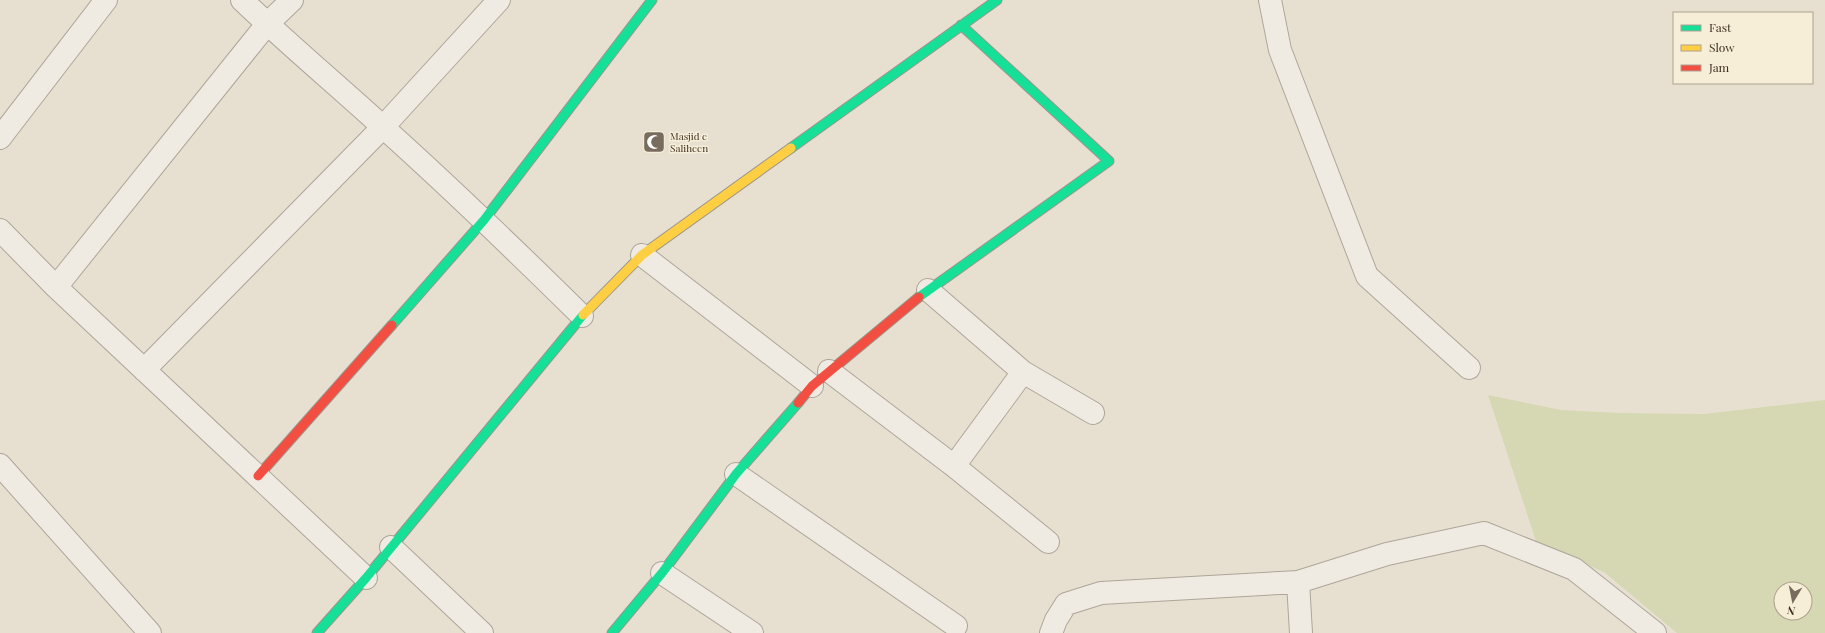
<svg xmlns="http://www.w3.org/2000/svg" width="1825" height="633" viewBox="0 0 1825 633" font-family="'Playfair Display',serif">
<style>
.green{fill:#d6d7b3;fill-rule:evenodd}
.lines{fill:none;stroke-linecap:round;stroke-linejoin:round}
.street-casing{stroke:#ada599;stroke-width:24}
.fast-casing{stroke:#9c958a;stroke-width:11}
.slow-casing{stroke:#9c958a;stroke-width:11}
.jam-casing{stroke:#9c958a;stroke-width:11}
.street{stroke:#efebe3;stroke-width:22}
.fast{stroke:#16e098;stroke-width:9}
.slow{stroke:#ffcf43;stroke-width:9}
.jam{stroke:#f24e42;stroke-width:9}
.labels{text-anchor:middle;stroke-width:3;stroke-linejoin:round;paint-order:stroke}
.poi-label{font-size:10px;fill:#3d2e20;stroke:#f7eed8;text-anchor:start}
</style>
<rect width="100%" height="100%" fill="#e7e0d1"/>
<!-- green -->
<path class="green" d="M1488,395L1561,410L1619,413L1704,414L1825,400V633H1677L1604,572L1537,544ZM1781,589H1805V613H1781Z"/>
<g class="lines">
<!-- street casing -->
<g class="street-casing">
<path id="street" d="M242,0C288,44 337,85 384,128C452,189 517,252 582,316
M1270,0L1280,50L1367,276L1469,368
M0,138L106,0
M0,230L56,287L366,578
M642,255L812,386
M56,287L267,24L292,0
M928,290L1023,372L1093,413
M144,370L383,127L499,0
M829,371L954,466L1048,542
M0,465L150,633
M954,466L1023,372
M736,474L956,626
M391,547L482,633
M662,573L752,633
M1051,633L1056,620L1066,604L1101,593L1298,582
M1301,633L1298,582L1387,554L1484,533L1574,569L1655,633"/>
</g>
<!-- fast casing -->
<g class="fast-casing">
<path id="fast" d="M791,148L997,0
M919,297L1109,161L961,25
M392,325L484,220L652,0
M317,633L366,578L583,315
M612,633L662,573L736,474L798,403"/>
</g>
<!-- slow casing -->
<g class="slow-casing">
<path id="slow" d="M583,315L642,255L791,148"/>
</g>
<!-- jam casing -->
<g class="jam-casing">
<path id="jam" d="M798,403L812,386L919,297
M258,476L392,325"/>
</g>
<!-- street -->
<use href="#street" class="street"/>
<!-- fast -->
<use href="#fast" class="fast"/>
<!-- slow -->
<use href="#slow" class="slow"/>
<!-- jam -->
<use href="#jam" class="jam"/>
</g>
<!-- icons -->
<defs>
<g id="mosque-square" transform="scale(1.15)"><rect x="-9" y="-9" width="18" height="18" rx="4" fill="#786c5e" stroke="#f7eed8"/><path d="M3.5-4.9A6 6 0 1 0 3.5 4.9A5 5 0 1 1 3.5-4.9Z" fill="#fff"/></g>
</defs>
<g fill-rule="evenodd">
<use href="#mosque-square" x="654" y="142"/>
</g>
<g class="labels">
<!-- poi labels -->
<g class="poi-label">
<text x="670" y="140">Masjid e<tspan x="670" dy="12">Saliheen</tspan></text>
</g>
</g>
<!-- legend -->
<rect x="1673" y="12" width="140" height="72" fill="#f7eed8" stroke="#ada18e"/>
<rect x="1681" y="25" width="20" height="6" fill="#16e098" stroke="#ada18e"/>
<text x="1709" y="32" font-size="12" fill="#3d2e20">Fast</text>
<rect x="1681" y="45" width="20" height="6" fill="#ffcf43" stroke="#ada18e"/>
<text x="1709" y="52" font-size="12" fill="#3d2e20">Slow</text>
<rect x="1681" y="65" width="20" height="6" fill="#f24e42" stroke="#ada18e"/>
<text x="1709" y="72" font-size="12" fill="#3d2e20">Jam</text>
<!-- north arrow -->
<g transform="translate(1793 601) rotate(190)"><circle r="19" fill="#f7eed8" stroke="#ada18e"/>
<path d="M0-3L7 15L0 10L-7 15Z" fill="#786c5e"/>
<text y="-6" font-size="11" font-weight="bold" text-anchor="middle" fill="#3d2e20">N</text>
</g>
</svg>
